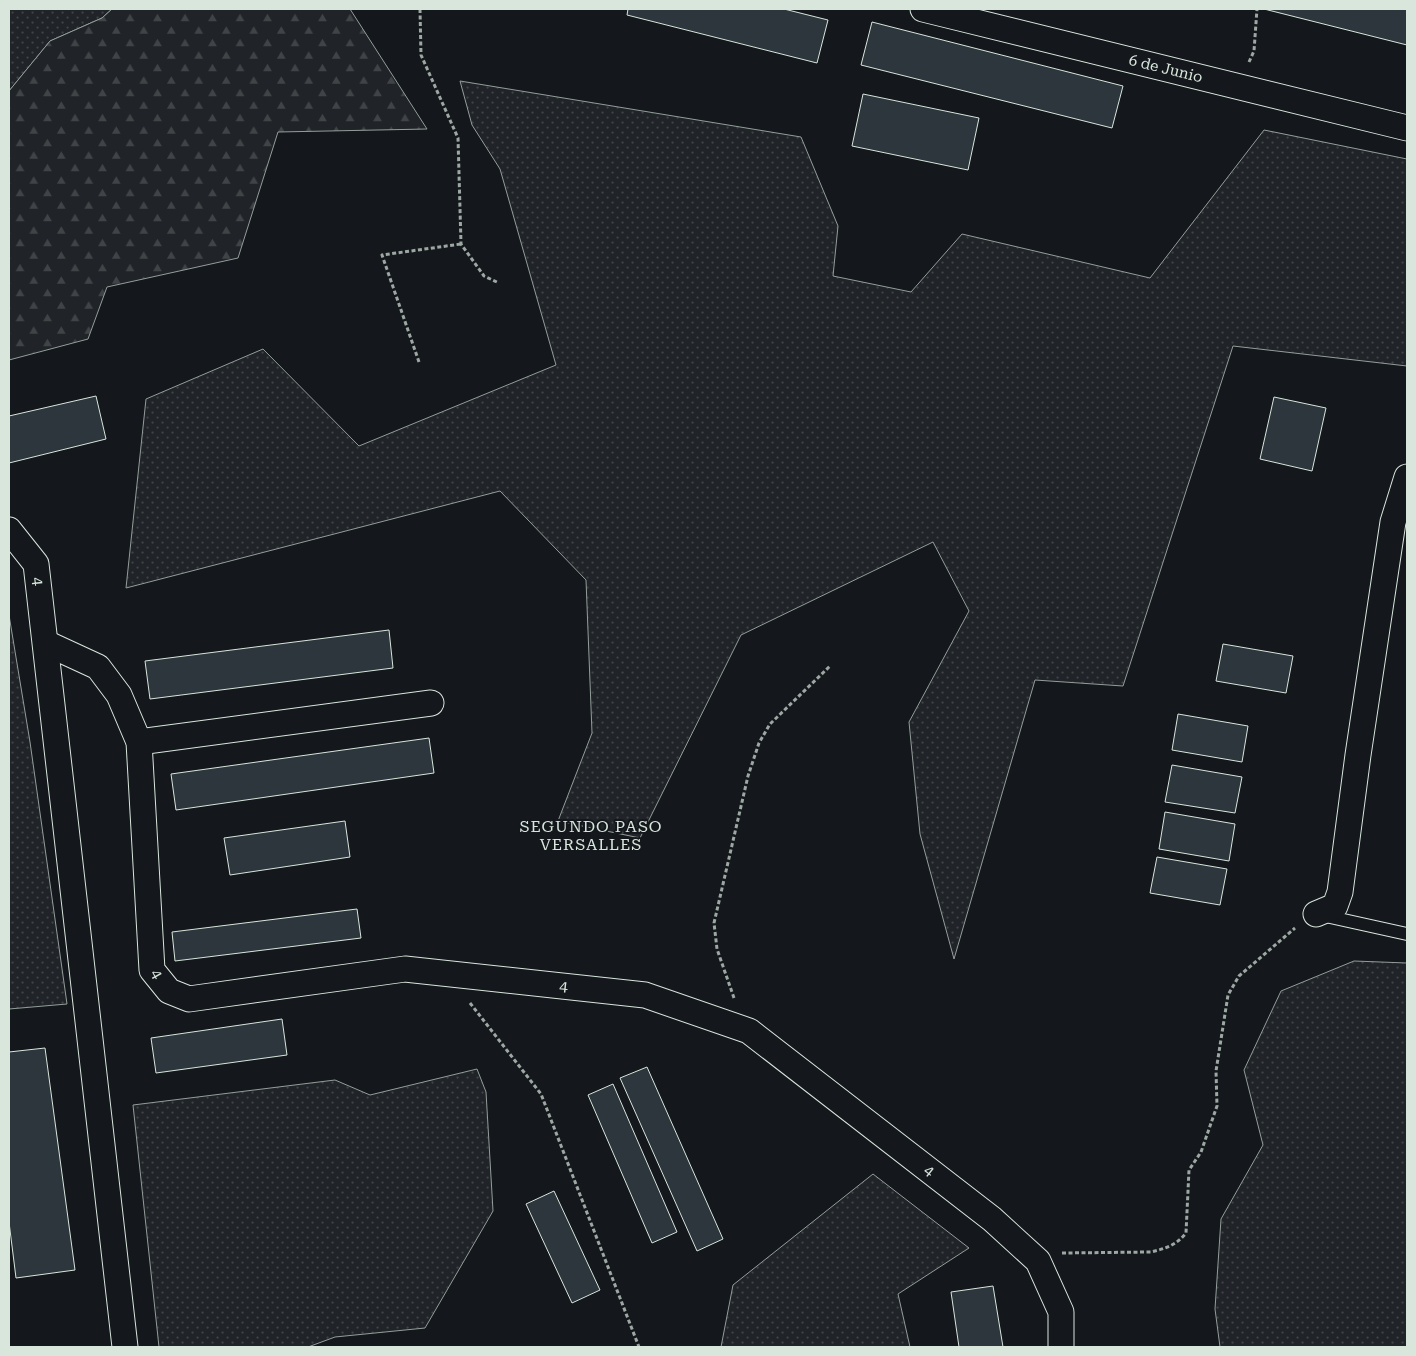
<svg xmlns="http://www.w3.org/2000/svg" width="1416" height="1356" viewBox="0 0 1416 1356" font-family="'Roboto Serif',serif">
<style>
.grass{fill:url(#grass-dots);stroke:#939e99}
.forest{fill:url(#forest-firs);stroke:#939e99}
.building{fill:#2c363c;stroke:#d8e6dc}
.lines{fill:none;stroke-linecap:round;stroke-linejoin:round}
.service-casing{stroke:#d8e6dc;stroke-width:14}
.minor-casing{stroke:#d8e6dc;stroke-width:27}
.path{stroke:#9da8a2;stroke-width:3;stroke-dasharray:4 2.5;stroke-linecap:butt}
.service{stroke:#14181c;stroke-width:12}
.minor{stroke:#14181c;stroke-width:25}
.labels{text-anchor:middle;stroke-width:4;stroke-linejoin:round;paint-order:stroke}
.street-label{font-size:15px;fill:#d8e6dc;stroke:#14181c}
.neighbourhood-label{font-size:16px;letter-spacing:1px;fill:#d8e6dc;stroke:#14181c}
</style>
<defs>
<pattern id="grass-dots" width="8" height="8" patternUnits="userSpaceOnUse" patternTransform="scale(1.25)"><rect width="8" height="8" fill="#202428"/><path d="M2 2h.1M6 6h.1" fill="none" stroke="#404447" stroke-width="1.8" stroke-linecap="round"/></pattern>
<pattern id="forest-firs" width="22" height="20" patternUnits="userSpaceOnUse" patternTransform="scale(1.25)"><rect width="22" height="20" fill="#202428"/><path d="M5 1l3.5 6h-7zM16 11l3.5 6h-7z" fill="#404447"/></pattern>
</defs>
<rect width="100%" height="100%" fill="#14181c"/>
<!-- grass -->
<path class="grass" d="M9,9H112L102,18L50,41L9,91Z
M460,81L801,137L838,226L833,276L911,292L962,234L1150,278L1264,130L1407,159V366L1233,346L1123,686L1035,680L954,959L920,834L909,722L969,611L933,542L741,635L640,838L558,821L592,733L586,580L500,491L126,588L146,399L263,349L359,446L556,365L500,169L472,125Z
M9,615L30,742L67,1004L9,1009Z
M1354,961L1407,963V1347H1220L1215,1309L1221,1219L1263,1145L1244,1070L1281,991Z
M477,1069L486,1092L493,1211L425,1328L335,1337L308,1347H159L133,1105L335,1080L370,1095Z
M873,1174L969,1248L898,1294L910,1347H721L733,1285Z"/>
<!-- forest -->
<path class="forest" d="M112,9H350L427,129L278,132L238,258L107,287L88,339L9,360V91L50,41L102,18Z"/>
<!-- building -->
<path class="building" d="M628,9H784L828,20L817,63L627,15Z
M1264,9H1407V45Z
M872,22L1123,86L1112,128L861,65Z
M863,94L979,118L968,170L852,146Z
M96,396L106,439L9,463V416Z
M1274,397L1326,408L1312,471L1260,459Z
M389,630L393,668L150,699L145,661Z
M1223,644L1293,656L1286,693L1216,681Z
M1178,714L1248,726L1242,762L1172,750Z
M429,738L434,773L176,810L171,774Z
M1172,765L1242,777L1235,813L1165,802Z
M1165,812L1235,824L1229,861L1159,849Z
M345,821L350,857L230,875L224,838Z
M1157,857L1227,869L1220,905L1150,893Z
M357,909L361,938L175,961L172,932Z
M282,1019L287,1055L156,1073L151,1038Z
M45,1048L75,1270L16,1278L9,1222V1052Z
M647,1067L723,1239L697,1251L620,1078Z
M613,1084L677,1232L652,1243L588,1095Z
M554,1191L600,1290L572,1303L526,1204Z
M993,1286L1003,1347H959L951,1292Z"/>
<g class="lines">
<!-- service casing -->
<g class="service-casing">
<path id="service" d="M1321,915L1407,934"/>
</g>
<!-- minor casing -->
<g class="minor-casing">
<g id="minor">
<path id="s1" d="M923,9L1407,128"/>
<path id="s2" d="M9,530L36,564L125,1347"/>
<path id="s3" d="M46,643L98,667L119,695L139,742L152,970L169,991L189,999L405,969L645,995L749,1031L992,1219L1038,1261L1061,1312V1347"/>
<path d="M139,742L431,703"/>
<path d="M1316,914L1335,906L1340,892L1358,755L1393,522L1407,477"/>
</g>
</g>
<!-- path -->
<path class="path" d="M420,9L421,55L458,138L461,244L484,276L499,283
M1249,62L1254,51L1257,9
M419,362L382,255L461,244
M734,998L717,949L714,923L748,776L759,743L770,724L830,666
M470,1003L541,1094L639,1347
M1062,1253L1151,1252C1164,1249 1177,1245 1186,1233L1189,1170L1201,1152L1217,1106L1216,1071L1228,995L1239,976L1295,928"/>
<!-- service -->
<use href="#service" class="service"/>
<!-- minor -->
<use href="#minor" class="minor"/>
</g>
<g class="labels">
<!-- street labels -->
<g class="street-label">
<text dy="5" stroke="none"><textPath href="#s1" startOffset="250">6 de Junio</textPath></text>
<text dy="5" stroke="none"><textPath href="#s2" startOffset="61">4</textPath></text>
<text transform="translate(157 974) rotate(61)" y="5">4</text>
<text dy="5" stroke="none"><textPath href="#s3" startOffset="798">4</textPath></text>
<text dy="5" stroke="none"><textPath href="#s3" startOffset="1218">4</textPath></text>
</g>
<!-- neighbourhood labels -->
<g class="neighbourhood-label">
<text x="591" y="832">SEGUNDO PASO<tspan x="591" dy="18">VERSALLES</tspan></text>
</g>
</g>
<!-- border -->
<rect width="1416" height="1356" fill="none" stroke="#d8e6dc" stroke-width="20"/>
</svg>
